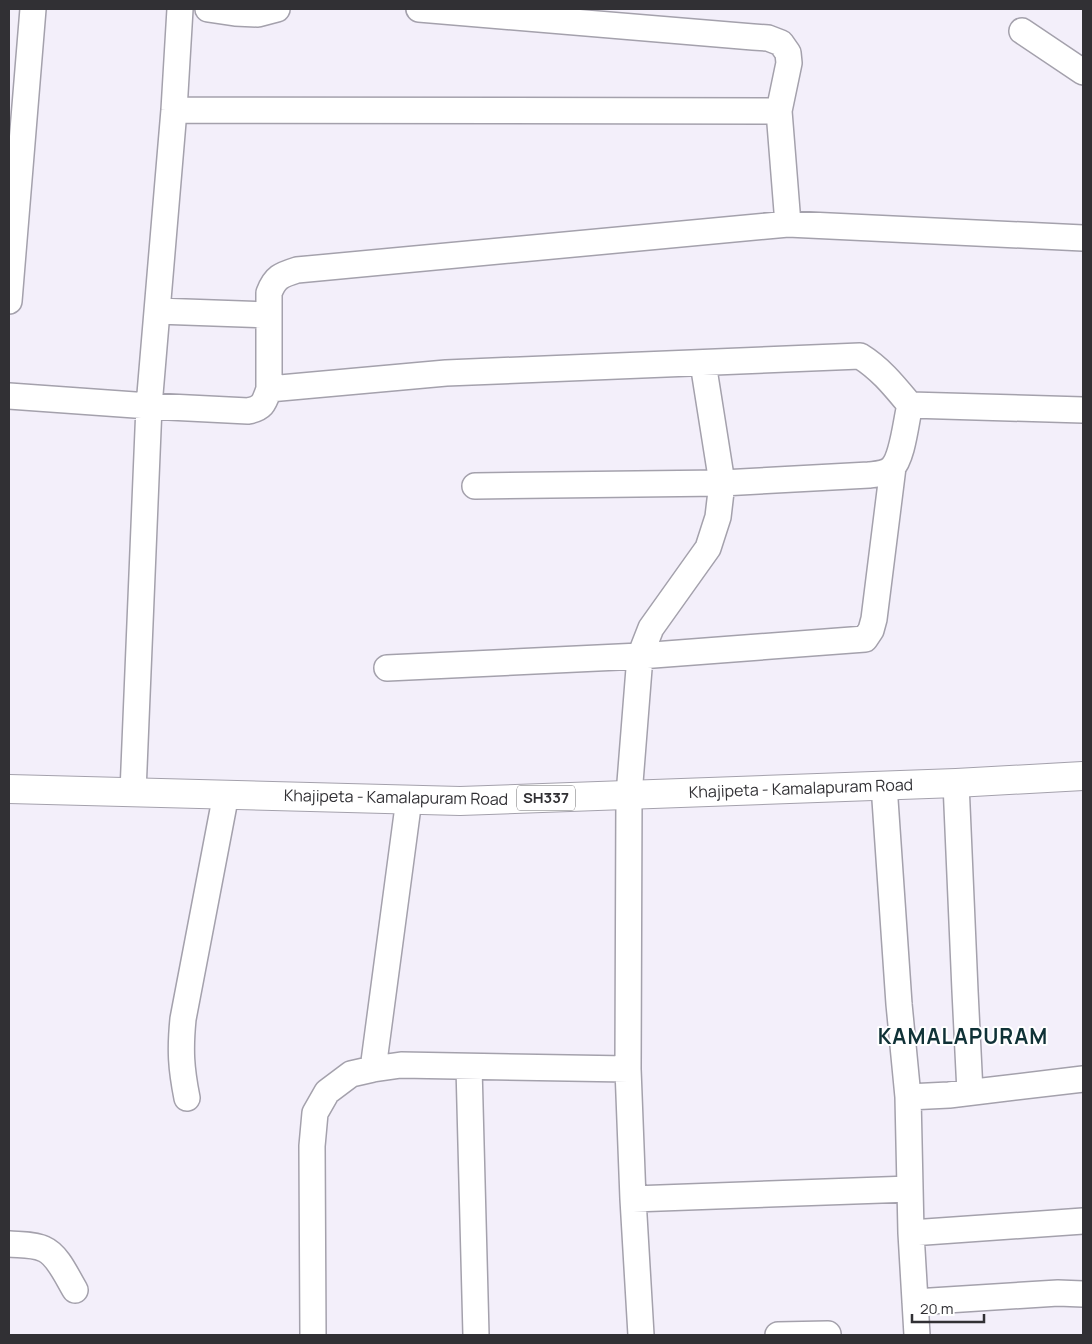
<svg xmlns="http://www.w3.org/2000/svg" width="1092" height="1344" viewBox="0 0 1092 1344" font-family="Manrope,sans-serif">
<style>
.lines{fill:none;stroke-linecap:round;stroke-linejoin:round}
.minor-casing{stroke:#a4a1ac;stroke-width:28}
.primary-casing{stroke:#a4a1ac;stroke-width:30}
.minor{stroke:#fff;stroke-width:25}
.primary{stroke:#fff;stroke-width:28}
.labels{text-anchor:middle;stroke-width:4;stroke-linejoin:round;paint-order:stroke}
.shield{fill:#fff;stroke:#6f6e71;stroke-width:1}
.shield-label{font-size:15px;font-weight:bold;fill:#313034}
.street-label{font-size:16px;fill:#313034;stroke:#fff}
.district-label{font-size:21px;font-weight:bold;letter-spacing:1px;fill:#103237;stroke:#fff}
</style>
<rect width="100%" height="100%" fill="#f3effa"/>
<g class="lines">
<!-- minor casing -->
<g class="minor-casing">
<path id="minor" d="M208,9L235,13L258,14L277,9
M419,9L753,37L768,38L781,43L788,53L789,63L779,111L788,224
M1022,31L1083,72
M174,110L779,111
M9,301L33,9
M157,311L269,315
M269,389L446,373L860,356C881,369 895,387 910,405L1083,410
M9,396L149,406L248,411C263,408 264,403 269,389V293C275,277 281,275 297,270L788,224L1083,238
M475,486L722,483L869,475C877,474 886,474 892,468C903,457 906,420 910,405
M387,668L640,656L865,639L871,630L874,619L893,467
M956,783L965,991L970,1092
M884,785L899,1004L908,1097L911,1233L917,1335
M133,792L149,406L174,110L180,9
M469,1067L476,1335
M373,1069L409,799
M908,1097L949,1095L1083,1079
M187,1098C181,1068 180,1050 183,1019L226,794
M633,1199L910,1189
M911,1233L1083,1221
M9,1244C20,1245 34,1244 44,1249C58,1255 67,1277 75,1290
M915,1302L1058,1293L1083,1294
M313,1335L312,1146L315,1113L327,1092L351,1074L373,1069L401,1065L628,1069
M641,1335L633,1199L628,1069L629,795L640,656L651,628L708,548L718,517L722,483L703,363
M778,1335L828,1334"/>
</g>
<!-- primary casing -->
<g class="primary-casing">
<path id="primary" d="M9,789L460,801L956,783L1083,776"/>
</g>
<!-- minor -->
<use href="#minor" class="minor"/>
<!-- primary -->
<use href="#primary" class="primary"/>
</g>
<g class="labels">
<!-- shield labels -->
<rect class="shield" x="517" y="785.5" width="58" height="25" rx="4"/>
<g class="shield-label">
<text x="546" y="803">SH337</text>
</g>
<!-- street labels -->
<g class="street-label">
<text transform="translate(801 788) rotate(-2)" y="6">Khajipeta - Kamalapuram Road</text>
<text transform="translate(396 797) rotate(1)" y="6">Khajipeta - Kamalapuram Road</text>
</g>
<!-- district labels -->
<g class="district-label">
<text x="963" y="1044">KAMALAPURAM</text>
</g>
</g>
<!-- border -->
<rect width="1092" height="1344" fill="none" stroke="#313034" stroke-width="20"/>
<!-- scale -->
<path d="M912 1314v8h72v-8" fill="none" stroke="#313034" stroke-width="2.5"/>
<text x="920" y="1314" font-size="15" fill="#313034" stroke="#ffffff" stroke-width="4" paint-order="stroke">20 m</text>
</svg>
